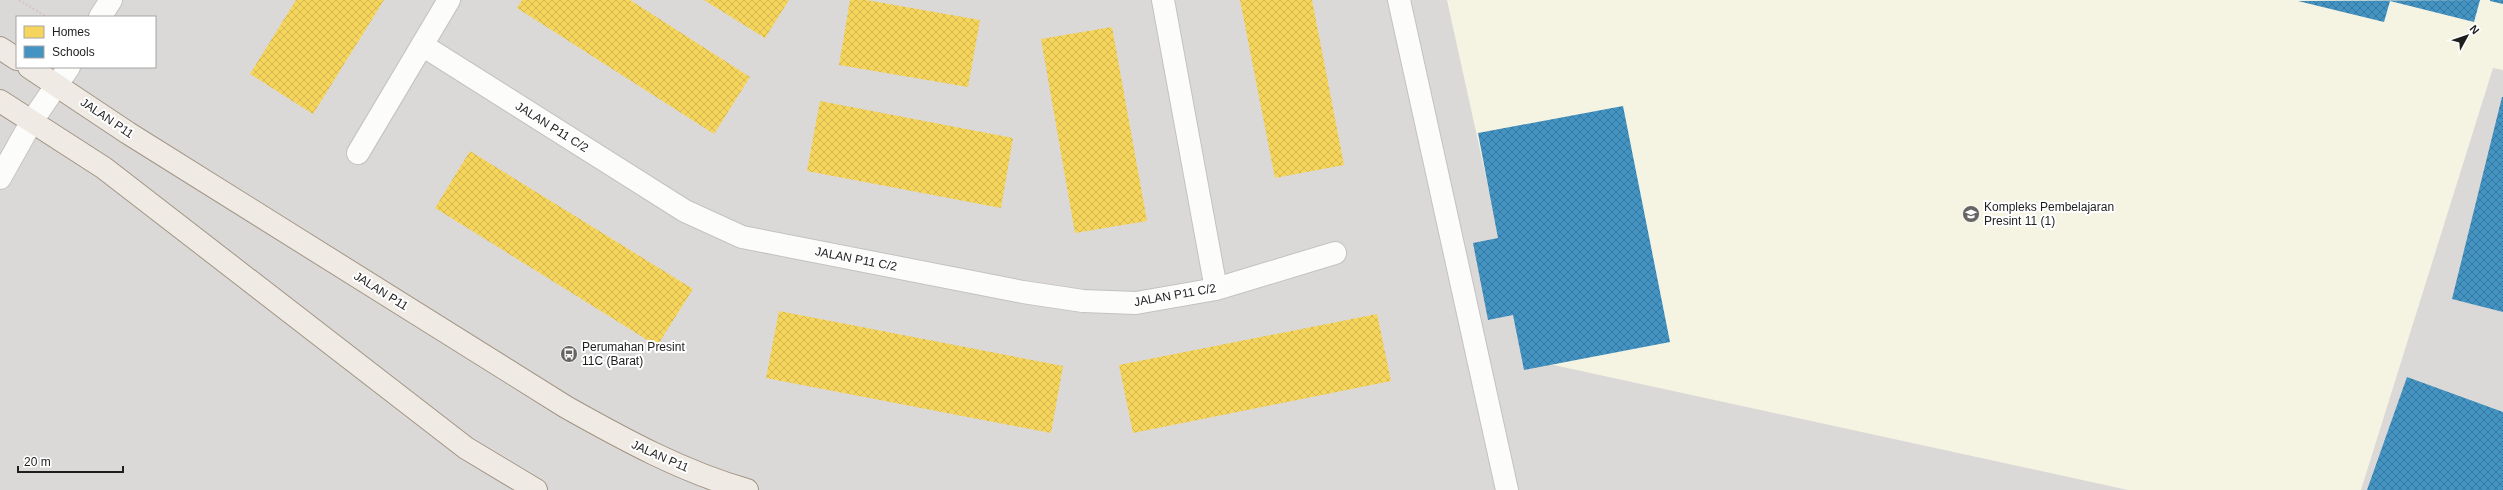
<svg xmlns="http://www.w3.org/2000/svg" width="2503" height="490" viewBox="0 0 2503 490" font-family="Helvetica,sans-serif">
<style>
.residential{fill:#dbd9d8;fill-rule:evenodd}
.education{fill:#f5f3e2}
.homes{fill:url(#homes-cross-hatch)}
.schools{fill:url(#schools-cross-hatch)}
.lines{fill:none;stroke-linecap:round;stroke-linejoin:round}
.minor-casing{stroke:#c3c2c1;stroke-width:24}
.major-casing{stroke:#a19584;stroke-width:24}
.path{stroke:#d5c8c7;stroke-width:2.5;stroke-dasharray:2 2;stroke-linecap:butt}
.minor{stroke:#fcfcfb;stroke-width:22}
.major{stroke:#efeae4;stroke-width:22}
.labels{text-anchor:middle;stroke-width:4;stroke-linejoin:round;paint-order:stroke}
.street-label{font-size:12px;fill:#1e1e1e;stroke:#fff}
.poi-label{font-size:12px;fill:#1e1e1e;stroke:#fff;text-anchor:start}
</style>
<defs>
<pattern id="homes-cross-hatch" width="8" height="8" patternUnits="userSpaceOnUse"><rect width="8" height="8" fill="#f6d55c"/><path d="M0 0l8 8M0 8l8-8" fill="none" stroke="#d2b650"/></pattern>
<pattern id="schools-cross-hatch" width="8" height="8" patternUnits="userSpaceOnUse"><rect width="8" height="8" fill="#4393c3"/><path d="M0 0l8 8M0 8l8-8" fill="none" stroke="#37779e"/></pattern>
</defs>
<rect width="100%" height="100%" fill="#ece9e6"/>
<!-- residential -->
<path class="residential" d="M0,0H2503V490H0ZM17,17H155V67H17Z"/>
<!-- education -->
<path class="education" d="M1447,0H2503V70L2493,68L2361,490H2128L1526,359Z"/>
<!-- homes -->
<path class="homes" d="M296,0H384L313,114L250,74Z
M522,0H630L750,77L714,134L517,8Z
M704,0H789L765,38Z
M850,0H866L980,20L968,87L839,65Z
M1240,0H1312L1344,165L1275,178Z
M1112,27L1147,221L1075,233L1041,39Z
M820,101L1013,138L1001,208L807,171Z
M470,151L693,289L657,346L435,208Z
M779,311L1063,366L1051,433L766,378Z
M1377,314L1391,381L1133,433L1119,365Z"/>
<!-- schools -->
<path class="schools" d="M2480,0L2474,22L2390,1L2384,22L2298,1Z
M2490,0H2503V4L2490,1Z
M2502,97H2503V312L2452,299Z
M1623,106L1670,342L1524,370L1513,315L1488,320L1473,243L1498,238L1478,133Z
M2407,377L2503,412V490H2367Z"/>
<g class="lines">
<!-- minor casing -->
<g class="minor-casing">
<path id="minor" d="M1163,0L1216,289
M1399,0L1507,490
M100,17L111,0
M422,45L685,211L742,237L1023,292L1083,301L1136,303L1216,289L1335,253
M358,153L449,0
M0,178L32,121L69,67"/>
</g>
<!-- major casing -->
<g class="major-casing">
<path id="major" d="M0,48L17,59
M29,67L128,133L566,407C623,439 683,472 747,490
M0,101L104,168L466,448L536,490"/>
</g>
<!-- path -->
<path class="path" d="M19,0L47,17"/>
<!-- minor -->
<use href="#minor" class="minor"/>
<!-- major -->
<use href="#major" class="major"/>
</g>
<!-- icons -->
<defs>
<g id="school-disc" transform="scale(0.9)"><circle r="9.5" fill="#666564" stroke="#fff"/><path d="M0-5L7-2L0 1L-7-2ZM-4 1L0 2.5L4 1V4Q0 6-4 4Z" fill="#fff"/></g>
<g id="bus-disc" transform="scale(0.9)"><circle r="9.5" fill="#666564" stroke="#fff"/><path d="M-5-6H5V4H4V6H2V4H-2V6H-4V4H-5ZM-3.5-4V0h7V-4ZM-3.5 1.2v1.5H-2V1.2ZM2 1.2v1.5H3.5V1.2Z" fill="#fff"/></g>
</defs>
<g fill-rule="evenodd">
<use href="#school-disc" x="1971" y="214"/>
<use href="#bus-disc" x="569" y="354"/>
</g>
<g class="labels">
<!-- street labels -->
<g class="street-label">
<text transform="translate(107 118) rotate(34)" y="4">JALAN P11</text>
<text transform="translate(552 127) rotate(32)" y="4">JALAN P11 C/2</text>
<text transform="translate(856 259) rotate(11)" y="4">JALAN P11 C/2</text>
<text transform="translate(381 291) rotate(32)" y="4">JALAN P11</text>
<text transform="translate(1175 295) rotate(-10)" y="4">JALAN P11 C/2</text>
<text transform="translate(660 456) rotate(24)" y="4">JALAN P11</text>
</g>
<!-- poi labels -->
<g class="poi-label">
<text x="1984" y="211">Kompleks Pembelajaran<tspan x="1984" dy="14">Presint 11 (1)</tspan></text>
<text x="582" y="351">Perumahan Presint<tspan x="582" dy="14">11C (Barat)</tspan></text>
</g>
</g>
<!-- legend -->
<rect x="16" y="16" width="140" height="52" fill="#ffffff" stroke="#a5a5a5"/>
<rect x="24" y="26" width="20" height="12" fill="#f6d55c" stroke="#a5a5a5"/>
<text x="52" y="36" font-size="12" fill="#1e1e1e">Homes</text>
<rect x="24" y="46" width="20" height="12" fill="#4393c3" stroke="#a5a5a5"/>
<text x="52" y="56" font-size="12" fill="#1e1e1e">Schools</text>
<!-- north arrow -->
<g transform="translate(2467 36) rotate(50)" stroke="#ffffff" stroke-width="3" paint-order="stroke">
<path d="M0-3L7 15L0 10L-7 15Z" fill="#1e1e1e"/>
<text y="-6" font-size="11" font-weight="bold" text-anchor="middle" fill="#1e1e1e">N</text>
</g>
<!-- scale -->
<path d="M18 466v6h105v-6" fill="none" stroke="#1e1e1e" stroke-width="2"/>
<text x="24" y="466" font-size="12" fill="#1e1e1e" stroke="#ffffff" stroke-width="3" paint-order="stroke">20 m</text>
</svg>
